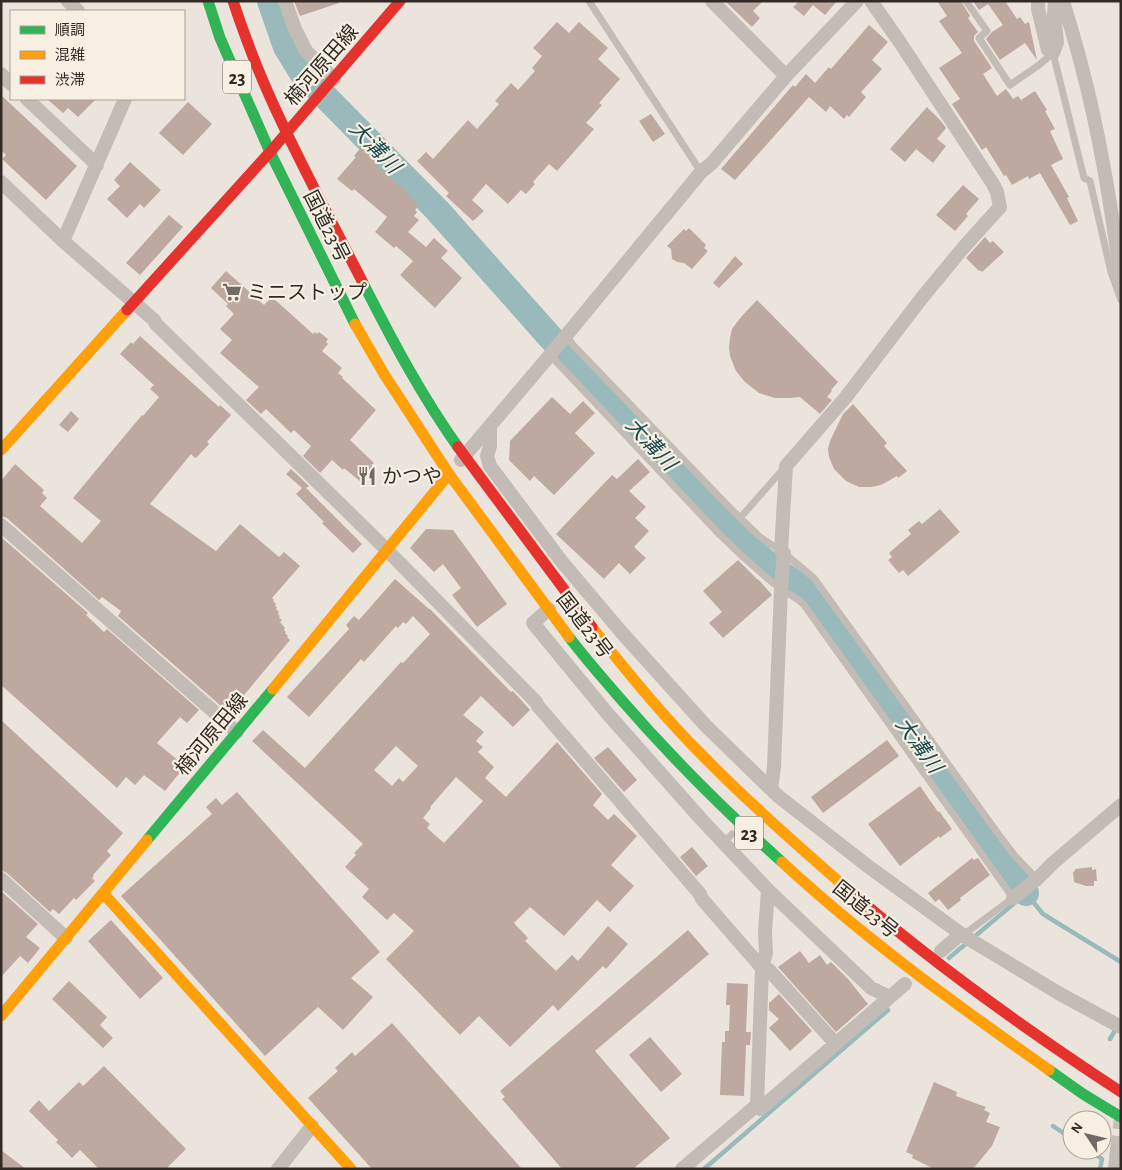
<svg xmlns="http://www.w3.org/2000/svg" width="1122" height="1170" viewBox="0 0 1122 1170" font-family="'Alegreya Sans','Noto Sans JP',sans-serif">
<style>
.lines{fill:none;stroke-linecap:round;stroke-linejoin:round}
.stream{stroke:#9ab9bb;stroke-width:4.5}
.river{stroke:#9ab9bb;stroke-width:26}
.building{fill:#bda99f;fill-rule:evenodd}
.street-tunnel{stroke:#c5bfb8;stroke-width:14;stroke-dasharray:14 7;stroke-linecap:butt}
.lane{stroke:#c3bcb6;stroke-width:7}
.street{stroke:#c3bcb6;stroke-width:14}
.fast{stroke:#30b455;stroke-width:11}
.slow{stroke:#ff9f0a;stroke-width:11}
.jam{stroke:#e5322d;stroke-width:11}
.labels{text-anchor:middle;stroke-width:4.5;stroke-linejoin:round;paint-order:stroke}
.shield{fill:#f8efe3;stroke:#6d655e;stroke-width:1}
.shield-label{font-size:19px;font-weight:bold;fill:#322a25}
.street-label{font-size:20px;fill:#322a25;stroke:#f8efe3}
.poi-label{font-size:20px;fill:#322a25;stroke:#f8efe3;text-anchor:start}
.water-label{font-size:21px;font-style:italic;fill:#1c4c52;stroke:#f8efe3}
</style>
<rect width="100%" height="100%" fill="#eae4dd"/>
<g class="lines">
<!-- stream -->
<path class="stream" d="M1025,895L1026,893L1043,914L1121,962
M949,958L1017,901
M1110,1039L1117,1027
M1053,1126L1072,1139
M1089,1150L1102,1159L1100,1169
M704,1169L888,1010"/>
<!-- river -->
<path class="river" d="M270,1L286,47L302,73L437,210L550,337L677,471L745,544L773,568L803,588L817,604L920,749L1026,893"/>
</g>
<!-- building -->
<path class="building" d="M294,1H338L339,3L300,16Z
M725,1H763L753,11L760,18L752,27Z
M799,1H837L825,15L813,5L804,16L793,7Z
M937,1H961L970,16L968,18L978,32L974,36V41L992,68L983,74L997,96L1006,89L1013,99L1018,96L1021,100L1035,91L1047,110L1045,111L1055,129L1050,131L1063,159L1051,165L1069,197L1067,198L1078,221L1070,225L1040,173L1029,179L1028,176L1012,185L1006,175L1004,176L986,147L982,150L952,104L960,99L939,68L962,53L939,21L947,16Z
M973,1H1005L1017,19L1020,17L1025,24L1029,22L1037,60L1025,43L1000,60L986,39L992,32L1003,25L988,4L979,10Z
M557,22L569,33L579,22L608,48L598,59L620,79L599,103L602,105L586,123L594,129L557,171L549,164L533,182L535,184L526,194L521,190L508,204L486,184L472,200L484,211L473,221L446,196L449,193L417,161L426,152L433,159L468,120L477,129L499,104L495,101L511,83L518,90L535,71L532,68L542,56L533,48Z
M869,25L888,42L872,60L882,69L861,92L866,97L849,117L847,115L844,119L830,106L826,112L809,97L735,180L721,169L793,85L795,87L806,74L815,83L829,67L831,69Z
M1,95L77,166L46,200L2,159L6,155L1,150Z
M47,99H96L78,117L68,108L63,113Z
M188,102L212,124L183,155L159,133Z
M927,107L940,120L946,128L937,139L946,146L933,163L916,149L905,162L890,149Z
M651,114L665,134L653,142L639,121Z
M362,146L376,162L374,164L407,192L406,193L419,205L415,210L417,212L414,216L419,220L408,232L426,247L434,238L448,251L441,258L462,278L435,308L400,275L413,261L396,246L394,248L375,232L387,217L354,189L352,191L337,179L356,157L354,156Z
M130,162L161,190L144,208L140,204L127,218L107,199L120,186L114,180Z
M963,185L979,199L966,214L968,216L955,231L936,215Z
M169,215L183,227L140,275L126,263Z
M689,228L706,245L704,248L708,251L692,269L684,263L677,262L672,259L671,249L667,246L684,229L686,231Z
M985,237L990,243L993,241L1004,252L982,272L980,270L979,271L966,258Z
M735,256L743,264L719,288L713,283Z
M226,271L264,305L272,297L313,334L315,332L317,334L319,332L328,339L326,342L328,344L322,351L342,368L338,373L343,377L342,378L376,410L350,440L374,463L371,465L374,468L361,482L344,468L343,470L332,460L320,473L303,456L311,446L294,430L291,433L266,409L261,414L246,400L259,387L220,353L232,340L220,329L234,314L226,306L228,304L211,288Z
M757,300L838,382L831,390L832,391L827,397L832,400L820,414L800,397L790,398H775L759,393L745,382L736,371L730,356L729,347L730,338L732,329L741,317Z
M140,336L219,407L220,405L231,415L207,442L209,444L197,457L195,458L191,454L150,504L216,551L240,524L279,557L284,552L300,566L272,598L274,600L273,601L276,604L275,605L277,608L276,609L279,612L278,614L280,616L279,618L282,620L280,622L285,628L284,630L286,632L285,633L288,636L287,637L290,640L229,713L118,616L121,611L102,597L99,600L7,518L1,516V481L15,464L44,490L42,493L47,498L40,506L82,543L101,521L73,498L142,415L143,416L159,397L150,389L154,385L120,354L131,342L133,344Z
M552,397L570,414L583,401L595,413L575,433L595,453L554,495L534,476L530,481L509,460L510,441Z
M853,404L887,443L884,446L907,471L898,478L897,476L883,484L877,486L871,487H859L846,481L834,469L829,457L828,449L830,441L843,414Z
M71,411L79,419L68,432L59,425Z
M638,459L650,472L629,491L646,507L635,518L649,531L634,547L646,558L630,574L619,563L604,579L556,534L612,475L617,479Z
M291,469L309,486L306,488L362,544L353,553L331,532L322,523L324,522L296,494L302,488L286,474Z
M940,509L960,532L908,576L903,570L899,573L888,560L892,557L889,553L911,534L908,530L919,521L922,524Z
M426,529L453,530L507,604L477,627L452,595L461,588L443,564L434,572L410,548Z
M1,537L88,613L86,615L104,632L107,629L199,710L187,723L180,717L157,743L185,766L165,791L144,775L135,785L126,777L117,788L1,685Z
M738,560L758,580V579L772,595L723,638L709,623L722,612L703,591Z
M395,579L429,609H430L511,692L513,691L530,710L513,727L481,696L463,715L484,732L476,741L483,747L478,752L494,767L485,778L506,797L557,742L602,794L593,805L608,820L614,814L637,836L611,865L634,886L610,912L597,900L564,936L530,907L514,923L528,938L525,941L556,971L572,955L578,961L608,926L628,944L606,969L603,966L558,1011L553,1005L510,1047L479,1016L460,1035L386,959L414,931L394,913L387,920L362,897L369,889L345,867L356,855L354,853L363,844L252,741L263,730L305,768L401,662L403,663L430,634L413,616L406,624L403,622L398,628L396,626L364,662L361,659L309,717L287,697L349,629L346,625L354,616L359,620ZM396,746L418,766L403,782L399,778L392,786L374,770ZM456,777L483,801L444,843L427,828L430,824L423,818L431,808L430,807Z
M1,720L123,833L107,851L111,855L93,875L94,876L92,878L95,881L76,900L74,898L59,914L53,909L50,912L7,873L1,870Z
M887,740L899,756L823,813L811,797Z
M608,747L637,780L624,792L594,758Z
M920,786L938,812L939,811L952,829L940,838L939,836L900,866L868,824Z
M237,792L380,952L351,978L373,997L343,1030L318,1007L265,1056L121,896L212,814L206,807L216,798L222,805Z
M692,847L708,866L696,876L680,857Z
M972,858L974,860L978,858L990,875L960,898L961,900L948,910L939,899L935,902L928,893Z
M1092,867V870L1096,869L1097,881H1094V886H1086L1074,882L1073,872L1075,871V869Z
M1,891L38,924L26,937L40,948L28,963L20,956L1,977Z
M111,920L163,978L140,999L88,941Z
M688,930L709,954L595,1051L670,1138L633,1169H562L502,1099L505,1097L500,1091Z
M800,951L809,963L820,955L827,965L831,962L848,979L868,1004L836,1032L778,967Z
M69,981L107,1017L100,1025L113,1038L103,1048L52,999Z
M727,983L748,984L746,1032H751L750,1045H746L744,1096L720,1095L722,1042H725V1031H729L730,1005H726Z
M779,994L812,1031L790,1051L769,1028L779,1019L769,1010V1003Z
M392,1023L522,1169H372L308,1098L338,1071L335,1068L352,1052L355,1056Z
M650,1037L682,1074L661,1092L629,1055Z
M104,1066L186,1149L166,1169H99L80,1150L72,1158L56,1142L58,1140L29,1111L39,1100L49,1111L79,1082L83,1086Z
M934,1082L957,1092L956,1096L986,1107L984,1110L990,1113L986,1122L1000,1127L992,1146L973,1169H934L912,1158L913,1155L906,1152Z
M1,1150L26,1169H1Z"/>
<g class="lines">
<!-- street-tunnel -->
<path class="street-tunnel" d="M1117,1150L1121,1119"/>
<!-- lane -->
<path class="lane" d="M589,1L701,172
M966,1L987,31L979,38L1010,85L1039,65L1053,53L1084,178L1090,181L1111,272L1121,300
M567,335L573,345L731,509L760,537L784,553L814,578L1002,839L1015,856L1037,879
M550,355L719,534C738,553 757,570 778,587C787,594 797,597 804,605L1013,898L963,935
M740,518L784,468
M724,843L732,834"/>
<!-- street -->
<path class="street" d="M68,1L78,11
M285,1L295,29L306,51L334,79
M712,1L786,76
M1038,1V9L1048,50L1053,53L1057,42L1054,15L1055,1
M1063,1C1069,22 1076,43 1081,64C1100,134 1111,207 1121,278
M1,74L11,84
M27,99L97,165
M1,182L63,241L154,320L156,324L387,550L536,702L538,706L700,894L702,899L762,968L757,1105L682,1169
M63,241L125,99
M490,427V446L487,456L490,466L562,562L623,634L706,726L778,796L869,867L964,936L1060,994L1121,1027
M461,460L550,355L701,172L712,163L786,76L857,1
M1,525L237,732
M781,551L786,466L846,397L921,299L963,248L1000,207L997,192L993,184L899,41L871,1
M549,609L533,623L607,713L701,819L768,890L871,988L890,997
M771,789L774,767L781,589L784,553
M1,879L66,938
M768,890L765,932L766,953L762,968L769,970L836,1044
M1013,898L1037,879L1053,863L1121,805
M941,951L961,934
M757,1105L760,1109L905,984
M278,1169L312,1126
M1115,1169L1117,1150"/>
<!-- fast -->
<path class="fast" d="M208,1L220,38L270,152L355,324
M362,281C391,338 421,395 458,447
M569,637C584,657 601,676 618,696C669,755 724,810 782,862
M147,840L273,689
M1049,1070L1083,1094L1121,1117"/>
<!-- slow -->
<path class="slow" d="M355,324L384,374L449,474L569,637
M1,450L127,310
M592,627C626,671 662,715 701,754C747,801 796,844 845,887
M273,689L449,474
M782,862C865,939 957,1005 1049,1070
M103,893L351,1169
M1,1016L147,840"/>
<!-- jam -->
<path class="jam" d="M233,1C244,34 256,66 270,97C298,160 331,220 362,281
M127,310L270,152L400,1
M458,447L592,627
M845,887C931,962 1025,1029 1121,1092"/>
</g>
<!-- icons -->
<defs>
<g id="supermarket-bare" transform="scale(1.5)"><path d="M-6-5.5h2.5l.6 2H6L4.5 2H-2.5L-4.4-4H-6ZM-1.5 3.2a1.3 1.3 0 1 0 .1 0ZM3 3.2a1.3 1.3 0 1 0 .1 0Z" fill="#726b65" stroke="#f8efe3" stroke-width="2.5" paint-order="stroke"/></g>
<g id="restaurant-bare" transform="scale(1.5)"><path d="M-5-6h1v4h1v-4h1v4h1v-4h1v5L-1.5 .5V6h-2V.5L-5-1ZM5-6V6H3V1.5H1.5Q1.5-4 5-6Z" fill="#726b65" stroke="#f8efe3" stroke-width="2.5" paint-order="stroke"/></g>
</defs>
<g fill-rule="evenodd">
<use href="#supermarket-bare" x="232" y="292"/>
<use href="#restaurant-bare" x="367" y="476"/>
</g>
<g class="labels">
<!-- shield labels -->
<g class="shield">
<rect x="223" y="60.5" width="28" height="33" rx="4"/>
<rect x="735" y="816.5" width="28" height="33" rx="4"/>
</g>
<g class="shield-label">
<text x="237" y="84">23</text>
<text x="749" y="840">23</text>
</g>
<!-- street labels -->
<g class="street-label">
<text transform="translate(321 65) rotate(-49)" y="7">楠河原田線</text>
<text transform="translate(327 226) rotate(63)" y="7">国道23号</text>
<text transform="translate(585 625) rotate(52)" y="7">国道23号</text>
<text transform="translate(211 734) rotate(-50)" y="7">楠河原田線</text>
<text transform="translate(866 909) rotate(39)" y="7">国道23号</text>
</g>
<!-- poi labels -->
<g class="poi-label">
<text x="247" y="299">ミニストップ</text>
<text x="382" y="483">かつや</text>
</g>
<!-- water labels -->
<g class="water-label">
<text transform="translate(375 147) rotate(46)" y="7">大溝川</text>
<text transform="translate(651 444) rotate(47)" y="7">大溝川</text>
<text transform="translate(919 745) rotate(54)" y="7">大溝川</text>
</g>
</g>
<!-- border -->
<rect width="1122" height="1170" fill="none" stroke="#322a25" stroke-width="5"/>
<!-- legend -->
<rect x="10" y="10" width="175" height="90" fill="#f8efe3" stroke="#a9a097"/>
<rect x="20" y="26" width="25" height="8" fill="#30b455" stroke="#a9a097"/>
<text x="55" y="35" font-size="15" fill="#322a25">順調</text>
<rect x="20" y="51" width="25" height="8" fill="#ff9f0a" stroke="#a9a097"/>
<text x="55" y="60" font-size="15" fill="#322a25">混雑</text>
<rect x="20" y="76" width="25" height="8" fill="#e5322d" stroke="#a9a097"/>
<text x="55" y="85" font-size="15" fill="#322a25">渋滞</text>
<!-- north arrow -->
<g transform="translate(1087 1135) rotate(305)"><circle r="24" fill="#f8efe3" stroke="#a9a097"/>
<path d="M0-4L9 19L0 12L-9 19Z" fill="#726b65"/>
<text y="-8" font-size="14" font-weight="bold" text-anchor="middle" fill="#322a25">N</text>
</g>
</svg>
